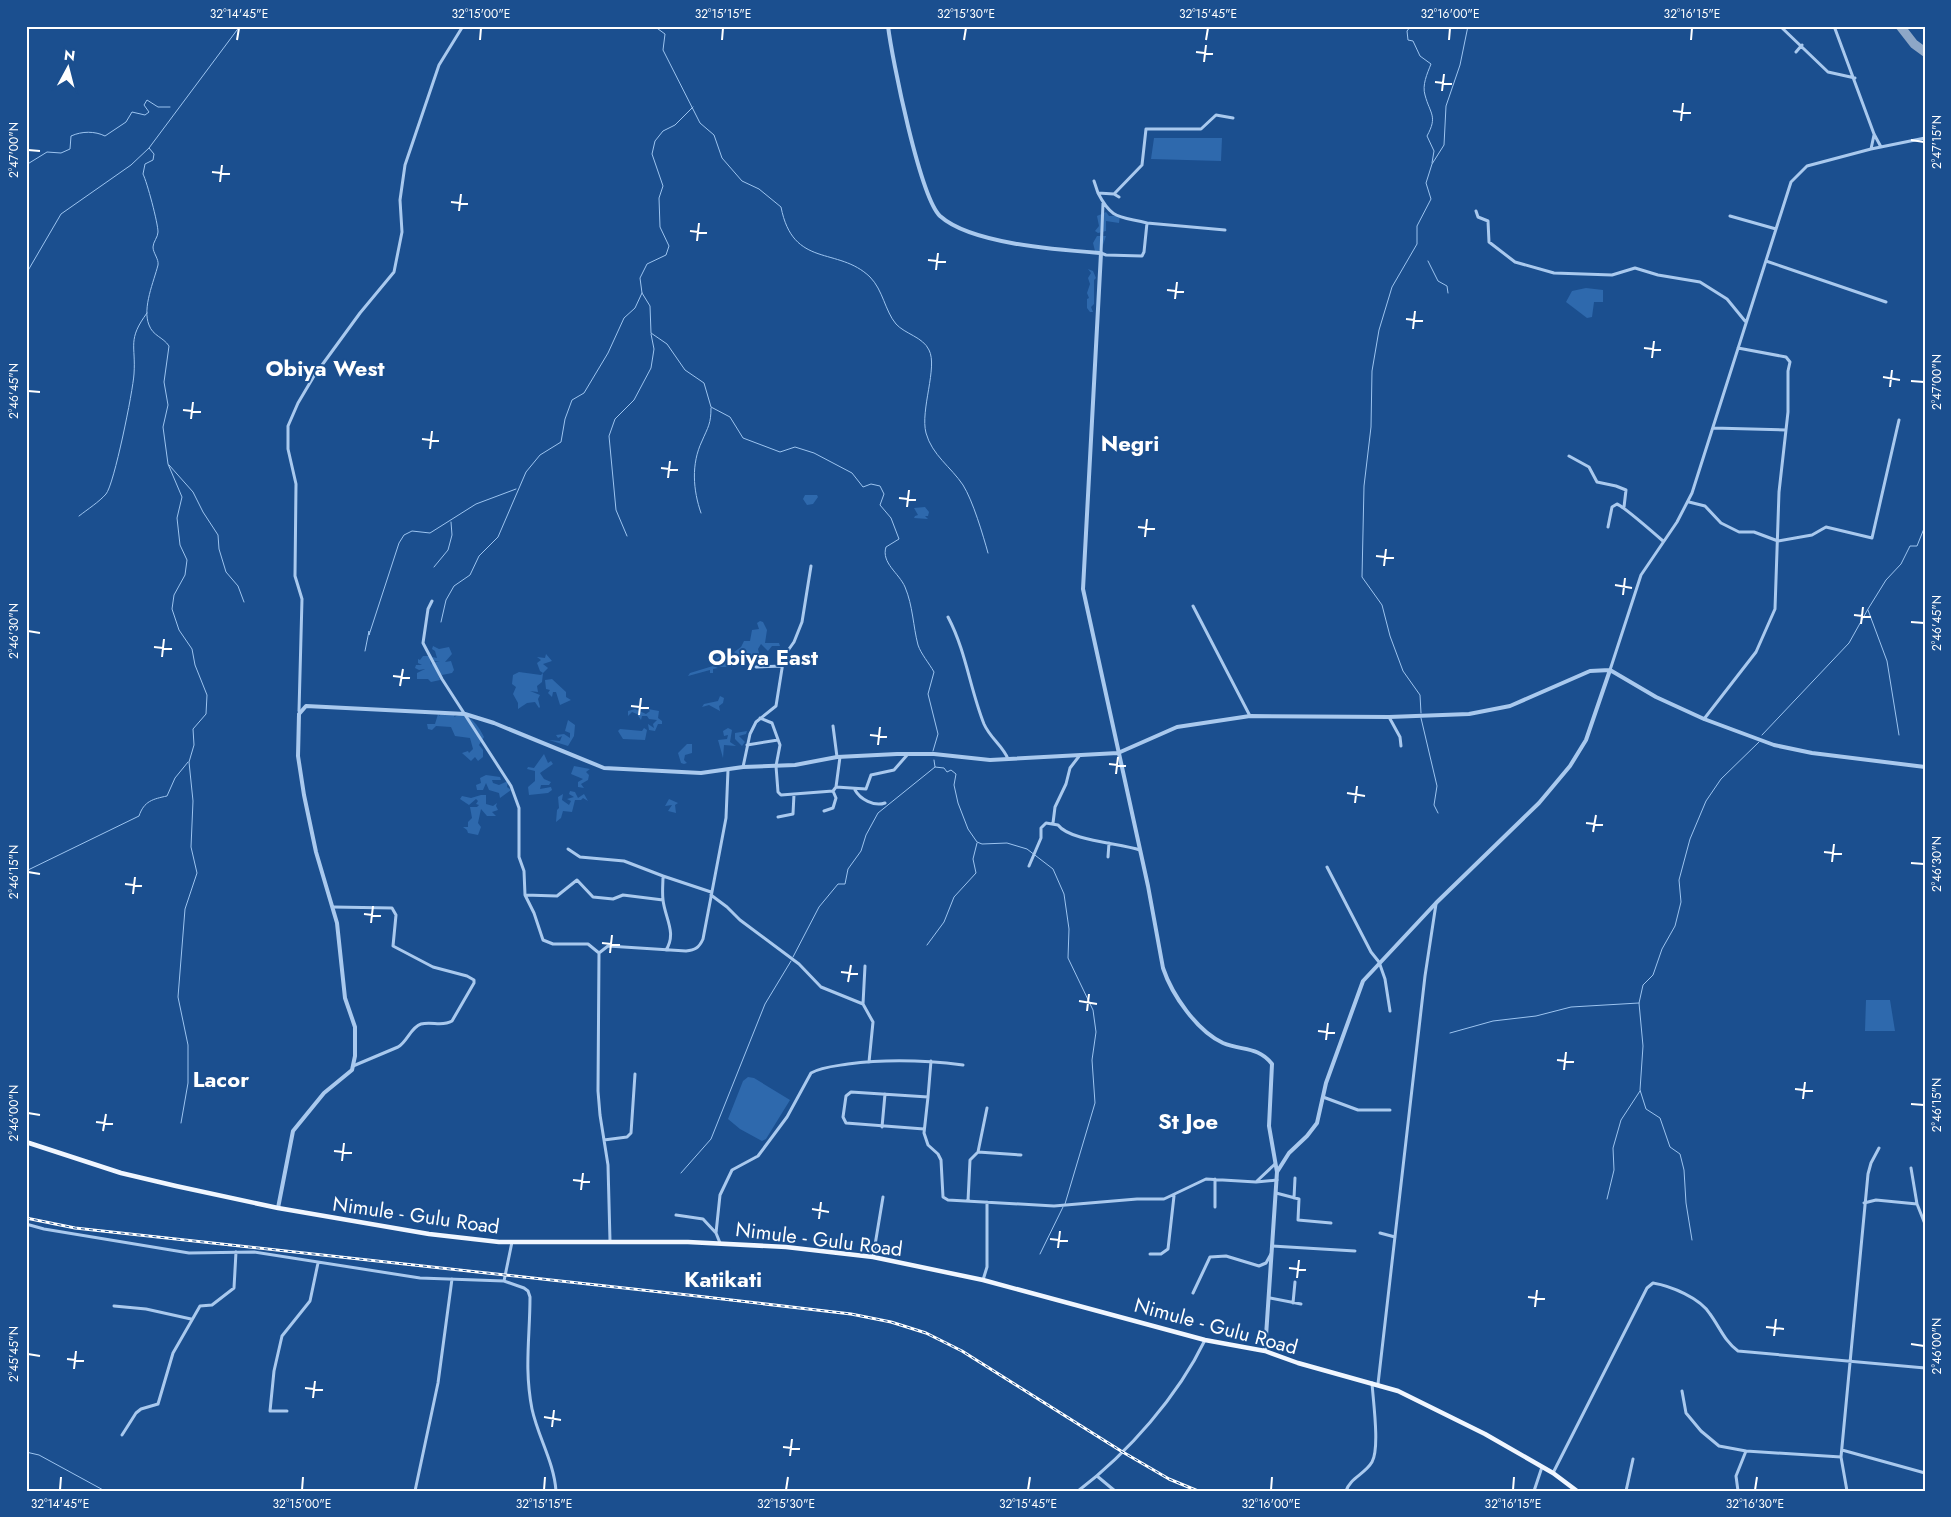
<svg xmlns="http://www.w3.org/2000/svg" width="1951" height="1517" viewBox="0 0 1951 1517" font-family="Jost,sans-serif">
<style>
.green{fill:#2e69ad}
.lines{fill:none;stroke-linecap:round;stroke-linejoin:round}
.stream{stroke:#9cc4f0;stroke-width:1}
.taxiway{stroke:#8da7c7;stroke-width:9}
.minor{stroke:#a9c9ee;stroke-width:3}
.tertiary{stroke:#a9c9ee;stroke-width:4}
.primary{stroke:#f0f6ff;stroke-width:4.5}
.rail-casing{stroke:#fff;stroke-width:3}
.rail{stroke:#1b4f8f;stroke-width:1;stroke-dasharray:4;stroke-linecap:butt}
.ticks{fill:none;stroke:#fff;stroke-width:2}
.labels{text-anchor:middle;stroke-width:4;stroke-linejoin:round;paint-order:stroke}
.street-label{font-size:20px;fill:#fff;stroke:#1b4f8f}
.quarter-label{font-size:22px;font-weight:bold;fill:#fff;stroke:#1b4f8f}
.neatline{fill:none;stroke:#fff;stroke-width:2}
.ticks-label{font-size:12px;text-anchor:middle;fill:#fff}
</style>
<rect width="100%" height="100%" fill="#1b4f8f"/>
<!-- green -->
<path class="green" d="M1154,138H1222L1221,161L1151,159Z
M1106,212L1109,216H1120L1119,223L1106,221V231L1098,233L1095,231L1099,226L1097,216Z
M1097,236H1106L1101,251H1095L1093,243Z
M1088,269L1093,271L1096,278L1094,280V304L1091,307L1093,312H1090L1087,308V299L1089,298L1087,293L1090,284L1088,278L1091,273Z
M1586,288L1603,290V302H1594L1592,317L1587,318L1566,302L1572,291Z
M805,495H817L818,497L813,504L807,505L803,499Z
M925,507L929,512L928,516H925L928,519L914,518L915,516L918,515L914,508Z
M760,621L763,622L767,630L765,643H779L780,646H772L768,651L761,644L758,649L759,653L757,658L743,655L739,658L734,652L741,647L744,641H750L752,630L759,629L757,623Z
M433,646L439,649L449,647L452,654L445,662L451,661L454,670L452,673L442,675L436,668L440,680L431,682L428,679H417V673L425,669L419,670L415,668L416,665H422L418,663V659L420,660L423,656H430L431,665L432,662H440L434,661L432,657L437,658L435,651L432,649Z
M724,653L726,658L733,660L731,667H720L714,660Z
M546,654L552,661L543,664L548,668L543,673L542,682L537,686L538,692L530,691L540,695L538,699L540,707L539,708L535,702L527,703L518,709V703L513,694L516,687L512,684L513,675L519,672L541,675L543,673L540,671L537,663L541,660L537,657L545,658Z
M713,666L718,668L713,669V673H710V670L688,676L690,673Z
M552,679L566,692V697L571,700L560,705L556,692H553L552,697L548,693L550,690L546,689L545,680Z
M720,696L724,698L723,703L719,706L720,711L709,705L702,707L704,704L718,701Z
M635,709L646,714L650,711L648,709L659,711L658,718L662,721V724H658L655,731L649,730L648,724L654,728L653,724L657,720L649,719L647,716H642L641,720L637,714L632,712L628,716V711Z
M438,714L440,716V714H455L454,717C467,709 479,726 484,737L479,745L483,750V757L478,761L475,757L471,761L462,753L468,751L469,753L473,749L470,738L455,736L451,727L436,726L432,730L428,729L427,724H435Z
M568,720L575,725L574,736L568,746L549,740L560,741L562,736L558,738L556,735L564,734L570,738V733L565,731Z
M644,728L647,730L645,740L623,739L618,731L620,729L642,731Z
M728,728L732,730L730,742L736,746L724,745L723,758L718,740L727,739L728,735L724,736L723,731Z
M747,731L746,734L739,736L745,742L742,746L735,739V733Z
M687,744H692V753L685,755L684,760L687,763L684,764L681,763L678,753Z
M544,754L548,763L551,761L553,764L540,773L544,779L551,782L549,785H541L540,789L551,787L552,790L548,793L529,795L528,787L535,781V771L527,769L528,767L534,768Z
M574,766L590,769L586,772L589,775L588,780L581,784L584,788L578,787V782L583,779L571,774Z
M486,775L500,777L501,780H492L493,783L499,785L508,781L507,787L511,790L500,798L499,793L489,790L486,783L483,790H477L476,785L481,783L480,778Z
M570,791L575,792L578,798L584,794L588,801L583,798L581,800H575L572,812L563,811L561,818L556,822L557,810L559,808L558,797L563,794L562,800L569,805L571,801L567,799L574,797L569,794Z
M481,795H486V804L493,806L497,803L496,806L498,810L492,812L496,816H487L481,809L478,823L481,827L478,835L468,833L467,830L463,827H468V822L472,818L470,807H477L479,805L476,804L478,801L476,799L469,805L460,799L462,796L471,798Z
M669,799L678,803L675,805L676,813L668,811L672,805L665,806Z
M1866,1000H1890L1895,1031H1865Z
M748,1077L754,1078L790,1100L766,1139L762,1141L740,1129L728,1119L743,1081Z"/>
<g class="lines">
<!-- stream -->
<path class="stream" d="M654,26L665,34L663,50L700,123L714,135L722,158L742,181L759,189L781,207C793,269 838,246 870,277C883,290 885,311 896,324C905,334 923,337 929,350C938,367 920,410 926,433C932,455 951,467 963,485C973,501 983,535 988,553
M1411,26L1407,31L1408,40L1413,41L1420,56L1431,64C1427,74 1422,85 1425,95C1430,114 1438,116 1427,136L1434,151L1432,163
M693,107L675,125L663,131L655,141L652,154L663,186L659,198L660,227L669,246L666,255L647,264L640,278L642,293L650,306L651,333L667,344L685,370L704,383L711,407L730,417L743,438L780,452L795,447L814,453L852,473L863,487L871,484L880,486L884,494L880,505L891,518L899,539L886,547C881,563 899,573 905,587C913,606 913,626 918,645C921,654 929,663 934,672L928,694L938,734L933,751
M26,165L47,152L61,153L70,149L71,136C82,131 95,131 105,136L126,122L132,112L145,115L149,112L144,105L147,100L158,107H170
M1428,261L1438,281L1447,286L1448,293
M26,274L61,214L131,165L149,148
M169,465L193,492L203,512L218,535L219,549L226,572L238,586L244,602
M701,513C693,490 691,464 702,441C708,427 711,424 711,408
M79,516C88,509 99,502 106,494C114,485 133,391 134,374C136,345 127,340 147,313
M627,536L616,510L609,436L615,419L634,400L651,368L654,349L651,334
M434,567L448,550L452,535L451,522
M1868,610L1887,661L1899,735
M441,622L446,600L454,586L470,575L479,556L498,537L526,472L540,455L561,442L565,419L572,400L584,393L608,353L624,318L635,308L642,293
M365,651L369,631V635L399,543L404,535L412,531L430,533L476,504L516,489
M1421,713L1420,695L1403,671L1390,636L1382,605L1362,577L1364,486L1371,427L1372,371L1379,330L1392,287L1417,244V226L1431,199L1426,183L1432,164L1444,145L1446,106L1460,65L1468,26
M1421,718L1437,786L1434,805L1438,813
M1762,735L1849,643L1868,609L1886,580L1901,564L1910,546H1917L1925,526
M934,760L935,767L944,768L947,772L951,770L956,774L954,785L958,803L968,829L977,842L982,844L1007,843L1027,849L1053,869L1064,894L1069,929L1068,958L1093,1010L1096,1032L1092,1060L1095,1103L1065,1204
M26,871L139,816C144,801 153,799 167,796L175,778L188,762
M927,945L944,922L954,897L976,873L973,859L977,843
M793,957L819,907L838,884H845L848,869L861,851L866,835L878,813L935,767
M1450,1033L1493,1021L1536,1016L1571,1007L1639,1003
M181,1123L188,1083V1045L178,997L185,909L197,873L191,847L193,801L189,762L194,745L193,729L206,714L207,695L195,665L192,649L179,630L172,609L174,595L185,575L187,560L180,545L177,518L182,497L168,464L163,427L168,405L164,382L169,346C163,337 153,336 149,325C142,308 154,281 158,265C159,259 153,253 153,247C153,242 158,237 158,232C158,223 147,182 143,174L145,164L153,160L154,154L149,148L240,26
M681,1173L711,1139L765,1004L791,961
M1607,1199L1614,1170L1613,1148L1621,1120L1640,1091
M1692,1240L1686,1203L1684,1170L1680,1154L1670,1147L1660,1118L1646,1109L1640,1090L1643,1046L1639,1003L1643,985L1653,975L1662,949L1675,926L1681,902L1679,880L1690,839L1706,801L1721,779L1759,742
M1040,1254L1063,1207
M26,1452L39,1455L105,1491"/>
<!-- taxiway -->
<path class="taxiway" d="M1900,26L1914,44L1925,52"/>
<!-- minor -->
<path class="minor" d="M1780,26L1828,72L1855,78
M1834,26L1874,134L1881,147
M1796,52L1802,45
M1871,149L1874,135
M1094,181L1098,193L1114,194L1119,197
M1098,193C1112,220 1119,216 1147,223
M1114,194L1142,165L1146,129H1201L1216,115L1233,118
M1103,203L1101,253L1106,255L1142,256L1144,252L1147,223L1225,230
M1476,211L1478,217L1488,221L1489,242L1515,262L1554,273L1612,275L1635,268L1658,275L1700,282L1727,299L1745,321
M1730,216L1776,229
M1766,261L1886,302
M1713,428L1786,430
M1569,456L1589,467L1597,482L1616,486L1626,490L1624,507
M1689,502L1705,506L1721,523L1739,532H1754L1778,541L1812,535L1826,527L1872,538L1899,420
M1608,527L1612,507L1617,504C1624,507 1655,534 1663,541
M432,601L428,609L423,643L442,679L511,786L519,808V857L524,871L525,895L534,913L543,940L553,944H588L599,953
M1193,606L1250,716
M948,617C966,651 970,689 984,724C990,738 1003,746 1008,759
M756,667L783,666
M1610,670L1641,575L1677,522L1692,493L1791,182L1807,166L1871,149L1925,138
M299,711L302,599L295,576L296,484L288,449V426L298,403L314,376L360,313L394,272L402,232L400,200L405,165L439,65L463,26
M1389,717L1400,737L1401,746
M760,718L772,723L780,745L776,766L778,792L781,795L833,791L836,787L840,757
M1704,719L1756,652L1775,609L1779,492L1788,412V371L1790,362L1786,357L1738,348
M833,726L837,757
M747,745L778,740
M743,767L750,734L756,722L776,706L784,656L794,642L802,622L811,566
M836,787L866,789L871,775L894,770L908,754
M855,790C860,799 874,807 885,803
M824,811L833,808L836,798L833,791
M778,817L793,814L794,794
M1053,823L1055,807L1066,784L1070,768L1080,755
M568,849L580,857L624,861L663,876C663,884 662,892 663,900C665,918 677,933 666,950
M1108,857L1109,843
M1029,866L1041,838V828L1046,823L1058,825C1070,841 1120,843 1140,850
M1327,867L1371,952L1379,962L1385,979L1390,1011
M663,876L711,892
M525,895L557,896L577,880L593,897L613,899L623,895L663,900
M711,895L727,907L740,920L799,964L821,987L863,1004
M333,907L392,908L396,915L393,946L433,967L467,976L474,980V983L452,1021C442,1027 432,1021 421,1024C411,1027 407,1042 398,1047L353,1066
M865,966L863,1004L873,1022L869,1062
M928,1097L931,1061
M1323,1097L1358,1110H1390
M882,1127L885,1094
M924,1129L846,1123L843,1117L846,1096L851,1092L928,1097L924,1133L928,1145L938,1154L941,1160L943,1197L948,1200L1054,1206L1137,1199H1164L1206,1179L1256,1182L1277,1180
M604,1140L627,1137L631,1133L635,1074
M978,1152L987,1108
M1911,1168L1917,1204L1925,1224
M1257,1181L1275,1164
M1276,1193L1299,1199L1298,1220L1331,1223
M1294,1198L1295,1178
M968,1201L970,1160L978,1152L1021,1155
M1864,1203L1876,1200L1917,1204
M1215,1207V1179
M676,1215L703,1219L716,1233
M26,1224L44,1229L189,1253L254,1252L420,1278L504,1281L524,1288L528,1291L530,1297C530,1337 524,1368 532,1409C538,1437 554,1462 556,1491
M1380,1233L1395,1237
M610,1241L608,1165L600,1115L598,1091L599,953L608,946L686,951C695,950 699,948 703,939L726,818L728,770
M720,1243L716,1233L720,1195L732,1170L758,1156L787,1117L811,1073C821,1067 836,1066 848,1064C887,1059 923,1060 963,1065
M1272,1246L1355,1251
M1150,1254H1161L1168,1249L1174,1196
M873,1257L883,1197
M983,1280L987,1267V1202
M504,1281L512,1242
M1193,1293L1210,1257L1226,1256L1259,1266L1266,1263L1271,1254
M1270,1298L1301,1304
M1293,1303L1295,1282
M114,1306L146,1309L191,1319
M1378,1384L1425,976L1436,904
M1682,1391L1686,1413L1701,1431L1719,1446L1746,1451
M287,1411H270L274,1371L282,1336L310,1301L318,1263
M122,1435L136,1413L141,1409L158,1404L173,1353L200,1306L212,1305L234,1288L236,1252
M1842,1450L1925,1473
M1553,1473L1647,1288L1653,1283C1671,1286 1700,1298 1710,1314C1719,1326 1725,1342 1738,1351L1925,1368
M1097,1476L1115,1491
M415,1491L438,1383L452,1279
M1078,1491C1128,1453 1178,1396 1205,1340
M1346,1491C1350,1478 1365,1474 1372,1462C1380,1448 1373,1400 1372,1383
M1534,1491L1542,1467
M1626,1491L1633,1459
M1738,1491L1736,1476L1746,1451L1841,1457
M1847,1491L1841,1457L1868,1174L1871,1163L1879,1148"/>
<!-- tertiary -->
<path class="tertiary" d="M888,26C892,59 920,197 940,216C971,244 1059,250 1101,253L1083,589L1148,886L1163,968C1172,995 1197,1031 1223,1043C1242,1051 1258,1046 1272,1064L1269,1126L1277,1172
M278,1208L293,1131L324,1093L352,1070L355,1056V1027L345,998L337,923L316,852L304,795L298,756L299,714L306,706L465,714L494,723L604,768L701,773L743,767L795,765L837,757L897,754H934L990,760L1118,753L1177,727L1250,716L1389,717L1469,714L1510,706L1590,671L1610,670L1656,697L1704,719L1774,745L1812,753L1925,767
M1265,1351L1277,1172L1289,1153L1307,1136L1317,1123L1326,1083L1363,981L1436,903L1539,803L1570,766L1586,740L1610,670"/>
<!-- primary -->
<path class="primary" d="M26,1142L121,1173L176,1186L278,1208L429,1234L499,1242H688L786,1247L873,1257L983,1280L1205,1340L1265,1351L1298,1363L1398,1391L1485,1434L1553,1473L1577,1491"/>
<!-- rail casing -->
<g class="rail-casing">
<path id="rail" d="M26,1218L75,1228L688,1295L851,1314L891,1322L926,1333L962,1351L1121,1451L1169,1479L1198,1491"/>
</g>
<!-- rail -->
<use href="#rail" class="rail"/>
</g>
<!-- ticks -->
<path class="ticks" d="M237,40L239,28M480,40L481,28M722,40L723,28M964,40L966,28M1206,40L1208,28M1449,40L1450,28M1691,40L1692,28M1196,52L1213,54M1204,62L1206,45M1435,82L1452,84M1442,91L1444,74M1673,111L1691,113M1681,121L1683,103M1911,140L1924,142M28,150L40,151M212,172L230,174M220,182L222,165M451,202L468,204M459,211L461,194M690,231L707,233M697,241L699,223M928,260L946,262M936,270L938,253M1167,290L1184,292M1175,299L1177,282M1406,319L1423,321M1413,329L1415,311M1644,348L1661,350M1652,358L1654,341M1883,377L1900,380M1911,381L1924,382M1890,387L1892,370M28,391L40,392M183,410L201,412M191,419L193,402M422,439L439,441M430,449L432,431M661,468L678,470M668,478L670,461M899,498L916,500M907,507L909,490M1138,527L1155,529M1145,537L1147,519M1376,556L1394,558M1384,566L1386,549M1615,585L1632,588M1623,595L1625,578M1854,615L1871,617M1911,622L1924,623M1861,624L1863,607M28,631L40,633M154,647L172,649M162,657L164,639M393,676L410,678M400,686L403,669M631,706L649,708M639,715L641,698M870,735L887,737M878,745L880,727M1109,764L1126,766M1116,774L1118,757M1347,793L1365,796M1355,803L1357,786M1586,823L1603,825M1593,832L1596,815M1824,852L1842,854M1832,862L1834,844M1911,863L1924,864M28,872L40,874M125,884L142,886M133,894L135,877M364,914L381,916M371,923L373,906M602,943L620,945M610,953L612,935M841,972L858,974M848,982L851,965M1079,1001L1097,1004M1087,1011L1089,994M1318,1031L1335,1033M1326,1040L1328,1023M1557,1060L1574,1062M1564,1070L1566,1052M1795,1089L1813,1091M1803,1099L1805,1082M1911,1104L1924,1105M28,1113L40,1115M96,1122L113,1124M103,1131L106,1114M334,1151L352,1153M342,1161L344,1143M573,1180L590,1182M581,1190L583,1173M812,1209L829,1212M819,1219L821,1202M1050,1239L1068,1241M1058,1248L1060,1231M1289,1268L1306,1270M1297,1278L1299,1260M1528,1297L1545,1299M1535,1307L1537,1290M1766,1327L1784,1329M1774,1336L1776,1319M1911,1344L1924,1346M28,1354L40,1356M67,1359L84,1361M74,1369L76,1351M305,1388L323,1390M313,1398L315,1381M544,1417L561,1420M552,1427L554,1410M783,1447L800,1449M790,1456L792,1439M60,1490L61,1477M302,1490L303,1477M544,1490L545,1477M786,1490L788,1477M1028,1490L1030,1477M1271,1490L1272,1477M1513,1490L1514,1477M1755,1490L1757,1477"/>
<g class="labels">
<!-- street labels -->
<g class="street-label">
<text transform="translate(416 1215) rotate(8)" y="7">Nimule - Gulu Road</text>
<text transform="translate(819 1239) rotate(7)" y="7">Nimule - Gulu Road</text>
<text transform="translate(1216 1326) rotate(15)" y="7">Nimule - Gulu Road</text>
</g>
<!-- quarter labels -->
<g class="quarter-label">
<text x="325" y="376">Obiya West</text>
<text x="1130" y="451">Negri</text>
<text x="763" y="665">Obiya East</text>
<text x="221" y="1087">Lacor</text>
<text x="1188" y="1129">St Joe</text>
<text x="723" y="1287">Katikati</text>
</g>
</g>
<!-- border -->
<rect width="1951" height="1517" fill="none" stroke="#1b4f8f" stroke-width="55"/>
<!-- north arrow -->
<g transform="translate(68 68) rotate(7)" stroke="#1b4f8f" stroke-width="4" paint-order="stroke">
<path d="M0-4L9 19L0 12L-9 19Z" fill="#ffffff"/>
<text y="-8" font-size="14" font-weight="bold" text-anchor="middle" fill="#ffffff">N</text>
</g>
<rect x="28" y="28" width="1896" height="1462" class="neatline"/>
<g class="ticks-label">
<text x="239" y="18">32°14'45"E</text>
<text x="481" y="18">32°15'00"E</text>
<text x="723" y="18">32°15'15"E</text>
<text x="966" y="18">32°15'30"E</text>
<text x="1208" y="18">32°15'45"E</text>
<text x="1450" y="18">32°16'00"E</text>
<text x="1692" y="18">32°16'15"E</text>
<text transform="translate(1937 142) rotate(-90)" y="4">2°47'15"N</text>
<text transform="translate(14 150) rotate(-90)" y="4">2°47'00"N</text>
<text transform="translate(1937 382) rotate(-90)" y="4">2°47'00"N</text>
<text transform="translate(14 391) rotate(-90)" y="4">2°46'45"N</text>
<text transform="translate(1937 623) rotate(-90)" y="4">2°46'45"N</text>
<text transform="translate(14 631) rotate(-90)" y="4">2°46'30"N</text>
<text transform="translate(1937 864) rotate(-90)" y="4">2°46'30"N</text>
<text transform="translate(14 872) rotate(-90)" y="4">2°46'15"N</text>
<text transform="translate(1937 1105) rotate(-90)" y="4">2°46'15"N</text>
<text transform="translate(14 1113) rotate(-90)" y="4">2°46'00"N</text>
<text transform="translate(1937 1346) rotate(-90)" y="4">2°46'00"N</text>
<text transform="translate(14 1354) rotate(-90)" y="4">2°45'45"N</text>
<text x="60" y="1508">32°14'45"E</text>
<text x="302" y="1508">32°15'00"E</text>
<text x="544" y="1508">32°15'15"E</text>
<text x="786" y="1508">32°15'30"E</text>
<text x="1028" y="1508">32°15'45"E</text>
<text x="1271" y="1508">32°16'00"E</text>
<text x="1513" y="1508">32°16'15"E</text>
<text x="1755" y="1508">32°16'30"E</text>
</g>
</svg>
